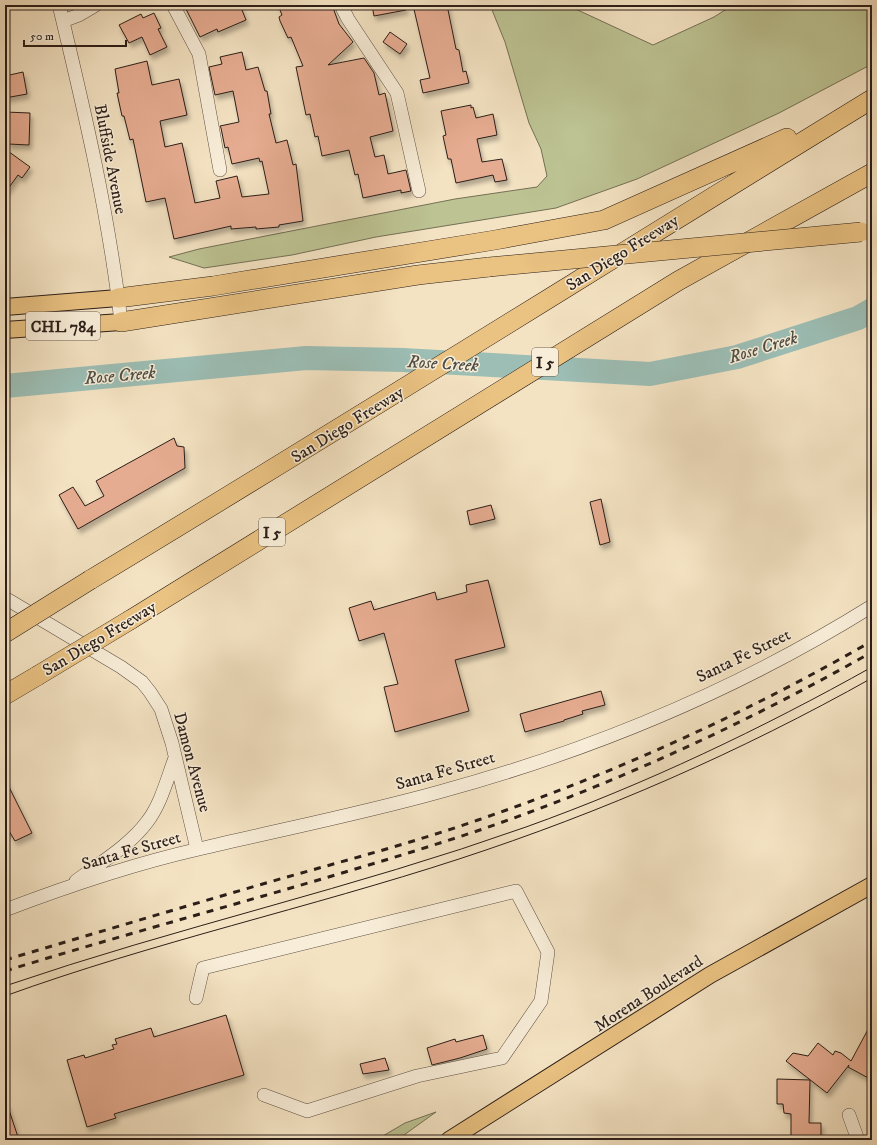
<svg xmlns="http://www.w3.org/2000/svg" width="877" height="1145" viewBox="0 0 877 1145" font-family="'IM FELL DW Pica',serif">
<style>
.green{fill:#bdc393;stroke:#747056}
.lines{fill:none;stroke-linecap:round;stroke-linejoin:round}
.river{stroke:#9cbeb5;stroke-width:24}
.building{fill:#e6ac91;stroke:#2b1e18;filter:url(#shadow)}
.minor-casing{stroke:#5d4f43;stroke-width:14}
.major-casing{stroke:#2b1e18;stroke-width:18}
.highway-casing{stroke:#2b1e18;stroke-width:20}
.minor{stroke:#f8edd8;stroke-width:13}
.major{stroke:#eac282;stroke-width:16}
.highway{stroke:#eac282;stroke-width:19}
.tram{stroke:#2b1e18;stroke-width:1}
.rail{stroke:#2b1e18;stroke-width:3;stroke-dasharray:7 7;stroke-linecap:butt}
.highway-bridge-casing{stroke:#2b1e18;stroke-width:20;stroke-linecap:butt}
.highway-bridge{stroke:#eac282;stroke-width:19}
.labels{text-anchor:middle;stroke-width:3;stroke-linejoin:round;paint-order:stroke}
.shield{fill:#f8edd8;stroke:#685c52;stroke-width:1}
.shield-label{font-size:16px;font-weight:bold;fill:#2b1e18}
.street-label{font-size:17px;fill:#2b1e18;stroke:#f8edd8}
.water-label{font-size:18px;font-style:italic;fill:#4d4e47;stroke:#f8edd8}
</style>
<defs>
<filter id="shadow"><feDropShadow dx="2.5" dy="4.5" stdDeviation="2" flood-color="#0004"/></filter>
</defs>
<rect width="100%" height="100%" fill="#f4e3c3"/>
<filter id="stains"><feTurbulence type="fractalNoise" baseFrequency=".005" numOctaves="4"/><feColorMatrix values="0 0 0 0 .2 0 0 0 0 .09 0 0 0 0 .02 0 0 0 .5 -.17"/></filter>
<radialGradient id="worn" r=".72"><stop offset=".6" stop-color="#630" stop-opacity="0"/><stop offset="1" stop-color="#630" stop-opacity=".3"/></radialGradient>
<!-- green -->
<path class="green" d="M490,5H567L653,45L714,17L733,5H872V64L779,113L637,179L556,208L376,237L292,255L204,268L169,257L199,249L455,199L537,187L547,176L541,149L529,123L505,42Z
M436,1112L397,1140H376L405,1123Z"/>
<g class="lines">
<!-- river -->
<path class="river" d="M5,386L306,358L403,360L650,374L737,357L858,318L872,310"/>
</g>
<!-- building -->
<path class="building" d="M184,5H240L246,20L218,32L217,29L200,37Z
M278,5H332L339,24L353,42L328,65L364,58L374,73L379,95L385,93L393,131L370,137L375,157L384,155L388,174L406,170L411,191L401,193V190L363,198L358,174L355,175L349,150L322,156L318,136L315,137L310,114L306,115L300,86L296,67L303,66L291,37L288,38L280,21L279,17L282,15Z
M372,5H405L406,10L374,16Z
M413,5H447L456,49L459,50L463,72L466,71L469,83L423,93L420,80L430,78Z
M154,13L161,28L158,29L167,47L150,55L142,37L129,43L119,25L141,14L143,18Z
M390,32L407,44L400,54L383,42Z
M242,52L246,70L258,67L265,91H267L271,114H269L276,143L287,140L293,165L296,164L303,221L279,225V227L256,229V227L231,229V226L174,239L165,198L146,202L133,139L130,140L124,116H122L117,93H119L115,69L147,61L152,85L179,79L187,115L160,121L165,147L182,143L195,203L220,198L216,181L237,176L242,197L269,194L262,161L260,162L259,158L232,164L228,147L225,148L221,128L220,126L239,122L233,91L215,95L209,67L222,64L220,57Z
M23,72L27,94L5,98V76Z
M471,105V108L473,107L476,118L493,114L497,135L477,139L482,162L502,159L507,180L495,182L493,175L456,183L451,159H448L443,136L446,135L441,111Z
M5,112L30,113L29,145L8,144L9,127H5Z
M5,149L30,167L22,178L18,175L5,193Z
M174,438L177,446L184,447L185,468L78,529L59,495L73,487L85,506L104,496L96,481Z
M601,499L610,542L600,545L590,502Z
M491,505L495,519L470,525L467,511Z
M488,580L505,647L455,660L469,711L395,732L384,687L398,684L384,633L359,641L349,608L371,601L374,610L435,592L437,600L467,592L466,585Z
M601,691L605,705L582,711L583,714L564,720V721L525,732L520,714Z
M5,779L32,833L15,841L9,831L5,834Z
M226,1015L244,1075L114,1114L116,1118L87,1127L67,1060L84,1055L85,1058L114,1049L112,1045L117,1044L115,1039L151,1028L154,1037Z
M872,1022V1080L848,1067L849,1065L827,1093L786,1061L793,1053L808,1056L818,1043L833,1055L835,1051L841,1053L851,1061Z
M483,1035L487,1049L460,1058L432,1065L427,1048L455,1039L456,1042Z
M385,1058L389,1070L363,1074L360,1064Z
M777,1079L810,1080L809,1123H821V1140H791V1114L784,1113L783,1104H777Z
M5,1104H7L18,1137L10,1140H5Z"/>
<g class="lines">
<!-- minor casing -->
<g class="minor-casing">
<path id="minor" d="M59,5C84,109 109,215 121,322
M173,5L199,54L220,170
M341,5L348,19L397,93L419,191
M63,21L79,15L96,5
M5,598L121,667L142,682L150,692L161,709L172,743L197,849
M76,881C100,863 129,846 147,822C161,804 167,779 175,758
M5,910C68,886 133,864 199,849C279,830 360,814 439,792C590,751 739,689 872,606
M196,998L203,968L516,891L548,952L541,1001L502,1058L417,1076L307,1111L264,1095
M849,1115L858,1140"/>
</g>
<!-- major casing -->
<g class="major-casing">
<path id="major" d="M5,307L118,298
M5,330L121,322
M449,1140L710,975L872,885"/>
</g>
<!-- highway casing -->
<g class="highway-casing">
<path id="highway" d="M118,298L213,286L495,240L604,220L787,138
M121,322L418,275L489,267
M90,580C352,422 611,259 872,99
M130,620L678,281L872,173
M5,695L37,676"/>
</g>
<!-- minor -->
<use href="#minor" class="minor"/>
<!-- major -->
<use href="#major" class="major"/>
<!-- highway -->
<use href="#highway" class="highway"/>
<!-- tram -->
<path class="tram" d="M5,986C177,927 355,888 526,827C646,784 761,729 872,667
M5,996C154,942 309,908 459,859C603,812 740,752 872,678"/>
<!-- rail -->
<path class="rail" d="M5,960C99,932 193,904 287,877C351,859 415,842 478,820C615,773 747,713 872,641
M5,971C161,923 319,883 474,832C612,785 745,724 872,652"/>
<!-- highway-bridge casing -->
<g class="highway-bridge-casing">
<path id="highway-bridge" d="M489,267L861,232
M5,633L90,580
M37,676L130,620"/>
</g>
<!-- highway-bridge -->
<use href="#highway-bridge" class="highway-bridge"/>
</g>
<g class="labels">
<!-- shield labels -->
<g class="shield">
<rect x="26" y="312" width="74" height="28" rx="3"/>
<rect x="532" y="348" width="26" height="28" rx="3"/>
<rect x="259" y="518" width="26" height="28" rx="3"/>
</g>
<g class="shield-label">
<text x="63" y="332">CHL 784</text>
<text x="545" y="368">I 5</text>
<text x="272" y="538">I 5</text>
</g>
<!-- street labels -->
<g class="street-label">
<text transform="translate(111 159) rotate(79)" y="6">Bluffside Avenue</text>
<text transform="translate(622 252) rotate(-32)" y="6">San Diego Freeway</text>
<text transform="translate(347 424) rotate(-32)" y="6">San Diego Freeway</text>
<text transform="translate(99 638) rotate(-31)" y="6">San Diego Freeway</text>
<text transform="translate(743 655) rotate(-26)" y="6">Santa Fe Street</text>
<text transform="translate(193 762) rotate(75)" y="6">Damon Avenue</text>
<text transform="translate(445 770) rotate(-16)" y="6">Santa Fe Street</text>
<text transform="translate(131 850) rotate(-16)" y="6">Santa Fe Street</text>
<text transform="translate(648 993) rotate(-33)" y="6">Morena Boulevard</text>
</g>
<!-- water labels -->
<g class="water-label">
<text transform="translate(763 347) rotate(-17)" y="6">Rose Creek</text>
<text transform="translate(443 363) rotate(3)" y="6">Rose Creek</text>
<text transform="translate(120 375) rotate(-5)" y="6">Rose Creek</text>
</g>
</g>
<!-- margin -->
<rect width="877" height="1145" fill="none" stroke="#f4e3c3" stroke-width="20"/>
<rect x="6" y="6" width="865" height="1133" fill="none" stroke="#2b1e18" stroke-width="2"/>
<rect x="10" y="10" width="857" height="1125" fill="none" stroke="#2b1e18"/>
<!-- scale -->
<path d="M24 40v6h102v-6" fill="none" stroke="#2b1e18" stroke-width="2"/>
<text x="30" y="40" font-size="12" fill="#2b1e18" stroke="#f8edd8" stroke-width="3" paint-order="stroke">50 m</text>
<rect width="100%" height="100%" filter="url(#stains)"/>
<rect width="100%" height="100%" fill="url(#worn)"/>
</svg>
